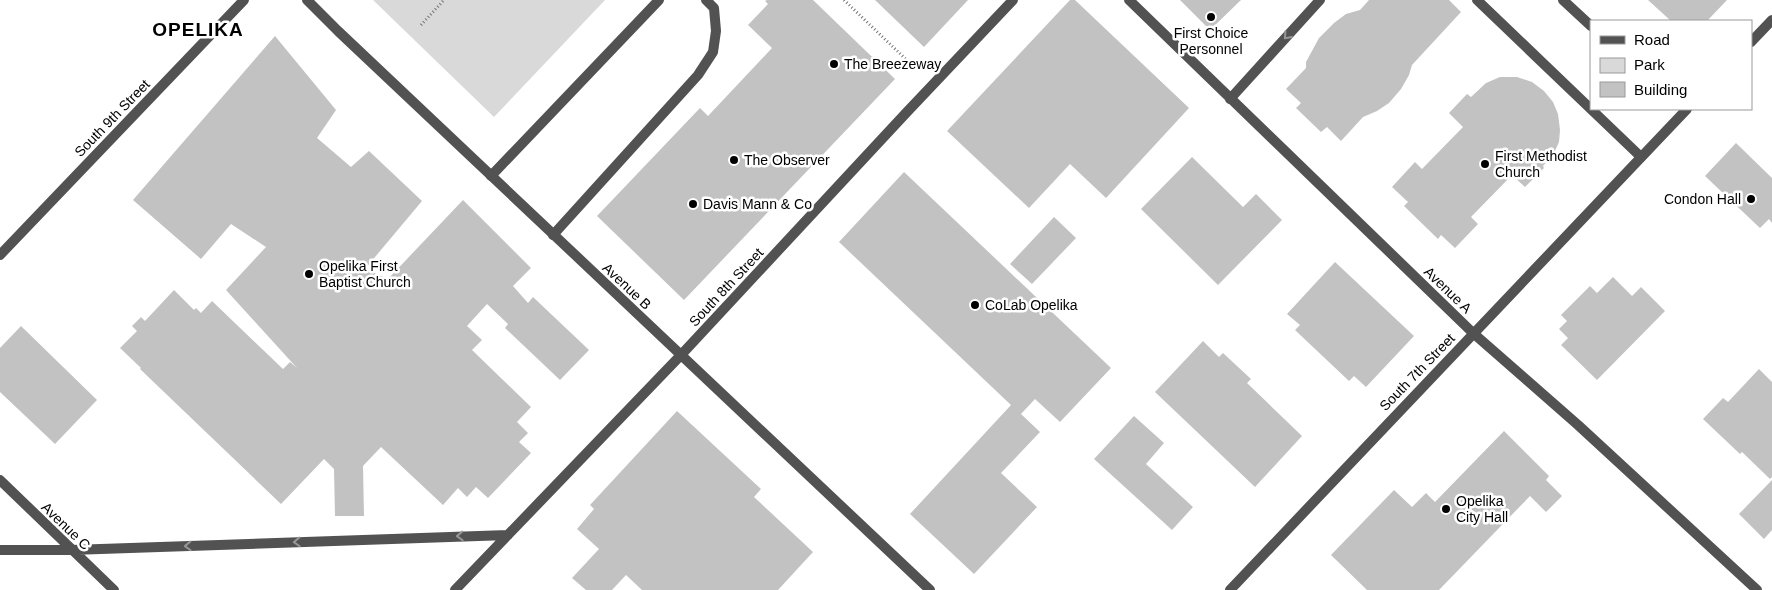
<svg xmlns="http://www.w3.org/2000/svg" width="1772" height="590" viewBox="0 0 1772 590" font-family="Arial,sans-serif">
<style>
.green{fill:#d9d9d9}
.building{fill:#c2c2c2}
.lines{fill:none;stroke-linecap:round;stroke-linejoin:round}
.path{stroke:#747474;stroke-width:3;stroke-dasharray:1 2.5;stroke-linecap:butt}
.lane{stroke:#525252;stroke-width:10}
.street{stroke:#525252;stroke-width:10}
.oneway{stroke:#979797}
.poi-dot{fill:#000;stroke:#fff;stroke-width:2}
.labels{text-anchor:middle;stroke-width:5;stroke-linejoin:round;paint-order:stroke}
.poi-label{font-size:14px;fill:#000;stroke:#fff;text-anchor:start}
.street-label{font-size:14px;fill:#000;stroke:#fff}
.district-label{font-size:19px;font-weight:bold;letter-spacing:1px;fill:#000;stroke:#fff}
</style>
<rect width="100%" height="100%" fill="#fff"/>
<!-- green -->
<path class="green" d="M373,0H605L494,117Z"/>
<!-- building -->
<path class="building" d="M767,0H813L895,79L684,300L597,216L700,108L708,116L772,48L748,25L768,4L765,1Z
M875,0H968L924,47Z
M1070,0H1075L1189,108L1106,198L1070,164L1029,208L947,131Z
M1180,0H1241L1210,30Z
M1369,0H1449L1461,12L1412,65L1409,75L1401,89L1389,103L1377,111L1363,117L1341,141L1327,127L1321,132L1296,108L1301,103L1286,89L1306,68V62L1319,38L1334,23L1346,14L1360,10Z
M1648,0H1727L1707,21H1671Z
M275,36L336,110L317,138L351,167L369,151L422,201L365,269L388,279L463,200L531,268L513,286L528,303L533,297L589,350L560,380L505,328L508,324L487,304L467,326L482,340L472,350L531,407L517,422L528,433L519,442L531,453L488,498L476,487L467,497L458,488L443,505L381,447L363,466L364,516H335L334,469L324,459L281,504L140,369L141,368L120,348L137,331L132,326L141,317L145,321L174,290L194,310L196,308L201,313L212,301L283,369L290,362L297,368L226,290L266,247L231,224L201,259L133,200Z
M1500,77H1517L1532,82L1544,91L1553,102L1558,114L1560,130L1559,142L1554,153L1543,166L1544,168L1525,187L1512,175L1471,217L1478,224L1455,248L1441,235L1438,239L1404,206L1408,202L1392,187L1415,162L1422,169L1463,127L1449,113L1467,94L1471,97L1486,83Z
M1736,143L1772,178V223L1769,219L1760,228L1705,176Z
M1192,157L1243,207L1256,194L1282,220L1218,285L1141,209Z
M904,172L1111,368L1060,422L1035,399L1021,414L1040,432L1001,473L1037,507L974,574L910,514L1011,405L839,242Z
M1054,217L1076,238L1032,284L1010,264Z
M1335,262L1414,336L1366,387L1354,376L1349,381L1295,330L1300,325L1287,314Z
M1613,277L1632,296L1641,287L1665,311L1597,380L1561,345L1568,338L1559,329L1567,321L1561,315L1590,286L1597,293Z
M21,326L97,400L55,444L0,392V348Z
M1203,341L1219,357L1223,353L1251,379L1247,383L1302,436L1255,487L1155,392Z
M1759,369L1772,382V477L1770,479L1742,452L1740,454L1703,419L1723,398L1728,402Z
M677,411L761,489L754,497L813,552L778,590H642L626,575L612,590H586L572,578L599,549L577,529L594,509L590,505Z
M1134,416L1164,443L1146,464L1193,507L1172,530L1094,459Z
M1504,431L1549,476L1546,480L1562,496L1546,512L1530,496L1439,590H1367L1331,555L1394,490L1412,507L1426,493L1435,502Z
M1772,480V530L1764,539L1739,514Z"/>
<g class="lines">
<!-- path -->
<path class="path" d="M844,0L915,68
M421,25L444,0"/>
<!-- lane -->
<path class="lane" d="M1477,0L1641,157
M1563,0L1591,26
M1230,99L1320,0
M491,176L659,0
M553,235L698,75L713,52L716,31L714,8L706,0"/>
<!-- street -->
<path class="street" d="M307,0L338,31L930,590
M1129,0L1473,333L1578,425L1757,590
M1751,42L1772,20
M0,255L244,0
M0,480L114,590
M0,550H71L508,535
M455,590L681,355L906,113L1013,0
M1230,590L1687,109"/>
</g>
<!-- one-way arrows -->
<defs><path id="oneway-chevron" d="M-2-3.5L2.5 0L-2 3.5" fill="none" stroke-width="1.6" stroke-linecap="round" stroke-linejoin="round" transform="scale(1.25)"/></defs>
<g class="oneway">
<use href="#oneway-chevron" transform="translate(1287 36) rotate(132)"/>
<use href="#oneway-chevron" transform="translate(460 536) rotate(178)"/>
<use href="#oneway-chevron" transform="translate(297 542) rotate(178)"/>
<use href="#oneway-chevron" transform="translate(188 546) rotate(178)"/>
</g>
<!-- markers -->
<g class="poi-dot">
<circle cx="1211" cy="17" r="5"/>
<circle cx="834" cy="64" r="5"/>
<circle cx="734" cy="160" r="5"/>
<circle cx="1485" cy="164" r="5"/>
<circle cx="1751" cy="199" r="5"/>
<circle cx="693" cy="204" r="5"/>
<circle cx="309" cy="274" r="5"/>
<circle cx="975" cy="305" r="5"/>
<circle cx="1446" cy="509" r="5"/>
</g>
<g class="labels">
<!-- poi labels -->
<g class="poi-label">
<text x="1211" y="38" text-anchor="middle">First Choice<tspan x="1211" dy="16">Personnel</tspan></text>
<text x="844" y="69">The Breezeway</text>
<text x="1495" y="161">First Methodist<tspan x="1495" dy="16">Church</tspan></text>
<text x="744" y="165">The Observer</text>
<text x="1741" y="204" text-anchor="end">Condon Hall</text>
<text x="703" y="209">Davis Mann &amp; Co</text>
<text x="319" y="271">Opelika First<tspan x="319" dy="16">Baptist Church</tspan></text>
<text x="985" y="310">CoLab Opelika</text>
<text x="1456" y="506">Opelika<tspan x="1456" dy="16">City Hall</tspan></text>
</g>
<!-- street labels -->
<g class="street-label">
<text transform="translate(112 118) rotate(-46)" y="5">South 9th Street</text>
<text transform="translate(627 286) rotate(43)" y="5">Avenue B</text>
<text transform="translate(726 287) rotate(-47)" y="5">South 8th Street</text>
<text transform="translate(1448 290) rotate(44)" y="5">Avenue A</text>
<text transform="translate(1417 372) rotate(-46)" y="5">South 7th Street</text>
<text transform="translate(66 526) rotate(44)" y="5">Avenue C</text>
</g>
<!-- district labels -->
<g class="district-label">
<text x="198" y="36">OPELIKA</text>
</g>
</g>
<!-- legend -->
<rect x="1590" y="20" width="162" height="90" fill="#ffffff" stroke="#999999"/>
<rect x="1600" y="36" width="25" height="8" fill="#525252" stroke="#999999"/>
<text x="1634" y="45" font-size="15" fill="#000000">Road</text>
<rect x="1600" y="58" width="25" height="15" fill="#d9d9d9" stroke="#999999"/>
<text x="1634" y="70" font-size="15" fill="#000000">Park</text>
<rect x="1600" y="82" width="25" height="15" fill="#c2c2c2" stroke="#999999"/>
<text x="1634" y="95" font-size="15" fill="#000000">Building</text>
</svg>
